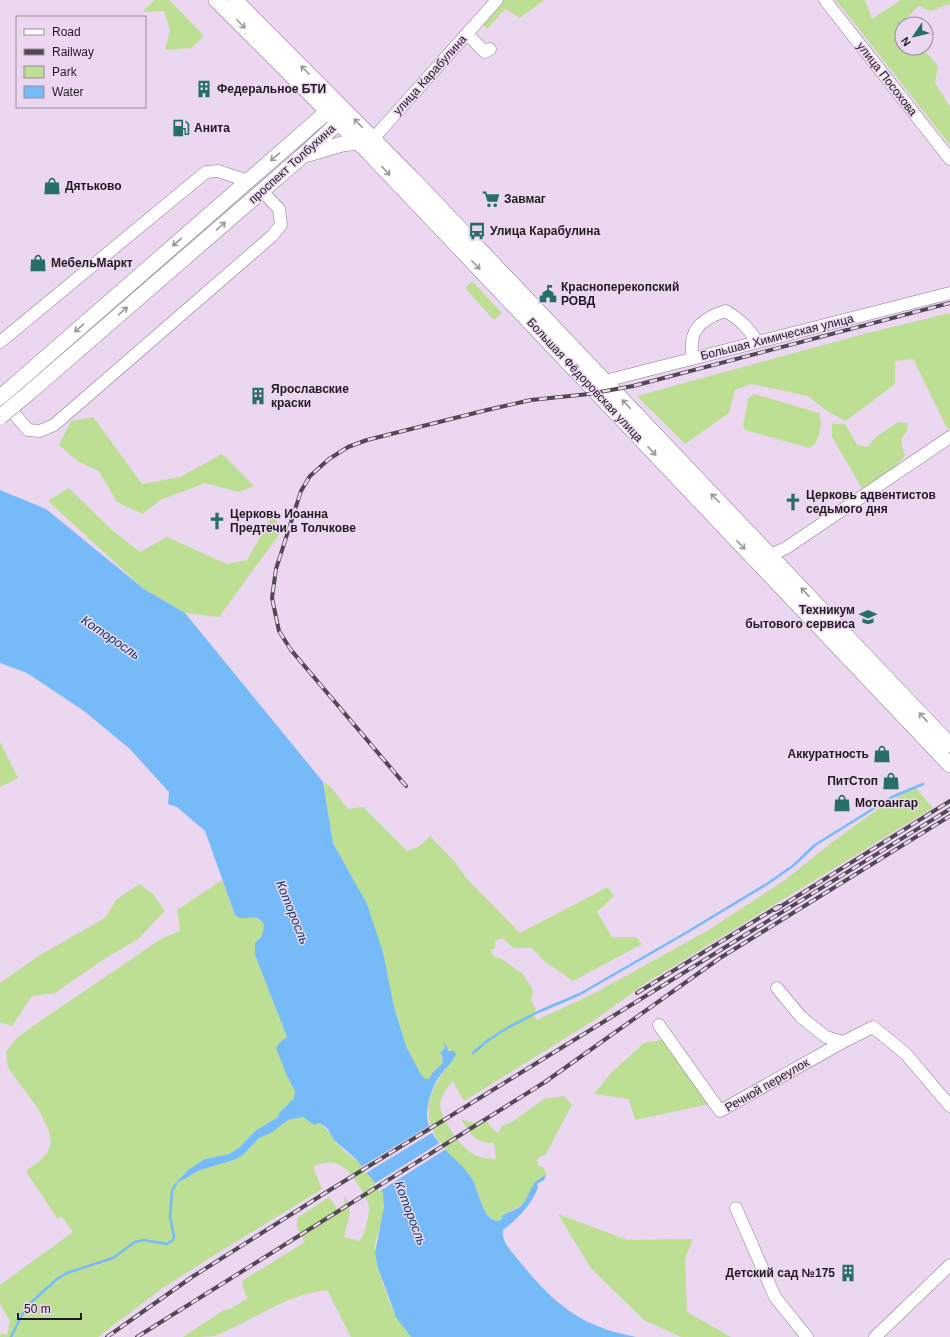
<svg xmlns="http://www.w3.org/2000/svg" width="950" height="1337" viewBox="0 0 950 1337" font-family="Arial,sans-serif">
<style>
.green{fill:#bcdf93}
.water{fill:#77baf8}
.pier{fill:#ebd7ef}
.lines{fill:none;stroke-linecap:round;stroke-linejoin:round}
.stream{stroke:#77baf8;stroke-width:2.5}
.minor-casing{stroke:#8a788e;stroke-width:13}
.major-casing{stroke:#8a788e;stroke-width:16}
.minor{stroke:#fff;stroke-width:12}
.major{stroke:#fff;stroke-width:15}
.rail-casing{stroke:#524854;stroke-width:4}
.rail{stroke:#ebd7ef;stroke-width:2.5;stroke-dasharray:8;stroke-linecap:butt}
.major-bridge-casing{stroke:#8a788e;stroke-width:16;stroke-linecap:butt}
.major-bridge{stroke:#fff;stroke-width:15}
.oneway{stroke:#9c989c}
.labels{text-anchor:middle;stroke-width:3;stroke-linejoin:round;paint-order:stroke}
.street-label{font-size:12px;fill:#221a23;stroke:#ebd7ef}
.poi-label{font-size:12px;font-weight:bold;fill:#221a23;stroke:#ebd7ef;text-anchor:start}
.water-label{font-size:13px;font-style:italic;fill:#02375e;stroke:#ebd7ef}
</style>
<rect width="100%" height="100%" fill="#ebd7ef"/>
<!-- green -->
<path class="green" d="M154,0H169L204,36L191,48L165,50L170,30L164,11L143,12Z
M502,0H544L520,18L505,9L487,29L482,23Z
M836,0H865L872,19L901,0H950V4L931,11L918,6L902,24V48H922L938,66L935,83L950,107V145Z
M472,281L502,313L494,320L465,288Z
M950,313V428L948,430L913,359L895,361V384L846,421L827,411L808,396L751,384L735,390L729,413L685,444L637,396L864,334Z
M754,394L819,413C823,422 820,443 810,448L745,430L743,426L748,399Z
M93,417L142,484L180,477L222,454L254,486L239,492L205,483L160,500L143,514L117,502L99,471L79,462L59,445L71,421Z
M898,422L908,423L907,430L901,440L905,456L891,470L863,490L832,437V424H845L857,445L867,447L877,436Z
M69,488L112,530L140,552L167,537L227,564L247,560L272,516L280,525V533L219,617L185,613L144,589L48,501Z
M0,742L18,778L0,787Z
M323,782L331,787L348,809L363,807L407,851L418,847L430,836L456,863L466,878L520,933L608,887L614,896L597,912L612,937H636L642,944L573,981L544,961L532,948H514L502,938L495,941V948L490,950L495,958H500L523,974L533,990L531,1001L536,1009L534,1015L537,1020L593,994L707,931L785,880L831,843L878,809L915,787L933,808L646,983L596,1019L464,1101L453,1081C447,1087 441,1095 440,1105C440,1119 462,1149 475,1155C481,1158 489,1159 496,1159L494,1143C474,1143 472,1135 461,1119L473,1123L485,1118L492,1129L498,1133L502,1126L512,1122L544,1099L564,1096L572,1105L546,1154L538,1158L537,1163L540,1167H544L546,1175L538,1179L522,1205L503,1215L502,1220L497,1221C480,1215 480,1192 472,1178C465,1167 454,1161 446,1151C417,1117 427,1090 454,1059L452,1052L444,1045L445,1048L441,1052L443,1063L432,1073L429,1079H425L420,1073L406,1046L394,1007L367,904L333,843Z
M222,880L235,915C246,917 259,915 264,925L262,936L255,943V955L287,1037L280,1042L287,1076L295,1091L294,1098L279,1113L278,1117L255,1131L239,1148L229,1154L205,1159L188,1170L176,1184L200,1170L234,1160L243,1155L259,1138L271,1133L288,1120L303,1117L314,1125L319,1123C329,1130 334,1141 343,1150C358,1162 380,1177 384,1197C388,1213 377,1230 375,1245C374,1259 389,1305 397,1318C401,1324 407,1331 411,1337H351L327,1290C286,1294 251,1322 214,1336C206,1337 192,1337 183,1337L224,1310L230,1309L248,1298L244,1291L242,1281L305,1242L297,1228V1218L329,1197L338,1210L344,1204L345,1195L350,1213L344,1237L360,1241C365,1234 369,1217 369,1208C368,1201 364,1194 360,1188C350,1170 336,1154 313,1167L322,1189L208,1259L161,1289L98,1337H0V1333L7,1335L10,1321L0,1304V1285L73,1232L62,1217L57,1218L27,1173V1170L39,1162L47,1153L51,1143L49,1131L39,1110L8,1068L6,1052L16,1039L33,1026L155,943L165,937L180,931L177,910Z
M139,884L152,893L165,911L138,939L101,961L55,993L32,996L12,1026L0,1022V983L40,955L105,918L116,900Z
M673,1038L709,1104L635,1120L629,1099L594,1094L611,1073L644,1043Z
M558,1214L627,1240L693,1239L685,1259L687,1312L731,1337H681L644,1320L590,1267Z"/>
<!-- water -->
<path class="water" d="M0,490L46,509L144,589L185,613L323,782L333,843L367,904L383,952L394,1007L406,1046L420,1073L425,1079H429L432,1073L443,1063L442,1055L440,1053L445,1048L444,1042L449,1051H454L456,1054C453,1062 447,1067 442,1073C433,1084 428,1099 427,1113C427,1142 457,1156 471,1177C479,1189 483,1226 501,1220L503,1215C509,1212 516,1210 521,1206C532,1194 528,1183 546,1175L544,1180L537,1184L538,1188C530,1206 519,1218 503,1230C501,1242 513,1253 520,1262C543,1290 565,1314 600,1327C611,1332 624,1334 636,1337H411L396,1317L378,1268L375,1253L384,1207L383,1193L356,1159L334,1140L327,1128L319,1123L314,1125L303,1117L288,1120L271,1133L259,1138L243,1155L234,1160L200,1170L174,1185L188,1170L205,1159L229,1154L239,1148L255,1131L278,1117L279,1113L294,1098L295,1091L287,1076L276,1048L280,1042L287,1037L255,955V943L262,936L264,925C256,910 245,924 235,915L205,831L177,807L168,804L169,792L130,749L84,711L27,673L0,663Z"/>
<!-- pier -->
<path class="pier" d="M432,1124L435,1131L366,1173L361,1167Z
M441,1142L446,1149L380,1191L374,1184Z"/>
<g class="lines">
<!-- stream -->
<path class="stream" d="M473,1053L487,1041L507,1028L538,1012L580,994L684,934L767,884L794,865L815,845L892,797L923,784
M11,1337L26,1307L57,1279L67,1273L113,1258L135,1242L144,1240L167,1244L173,1240L174,1236L170,1217L172,1191L176,1184"/>
<!-- minor casing -->
<g class="minor-casing">
<path id="minor" d="M825,0L950,159
M467,34L485,52L490,49
M365,141L374,138L381,130L497,0
M0,342L206,172L218,171L248,181
M692,359C692,352 691,343 693,337C696,323 714,314 726,311C740,320 749,328 757,342
M605,381L950,293
M5,403L28,430L40,431L54,425L272,236L281,225L279,209L262,191
M764,558L786,548L950,437
M777,988L801,1017L826,1037L843,1042L873,1027L906,1054L950,1106
M659,1025L720,1111L843,1042
M736,1208L775,1297L807,1337
M875,1337L950,1265"/>
</g>
<!-- major casing -->
<g class="major-casing">
<path id="major" d="M216,0L369,153L950,765
M235,0L411,177L950,745
M308,154L342,144L359,142
M20,380L328,111L336,109
M30,392L300,158L339,122L341,114"/>
</g>
<!-- minor -->
<use href="#minor" class="minor"/>
<!-- major -->
<use href="#major" class="major"/>
<!-- rail casing -->
<g class="rail-casing">
<path id="rail" d="M406,786L291,650L279,631L272,598L276,569L301,491L310,476L329,459L348,447L367,440L487,410L531,400L589,394L633,386L950,303
M775,910L950,801
M637,993L779,906
M107,1337L192,1277L325,1193L950,809
M137,1337L545,1082L720,958L950,816"/>
</g>
<!-- rail -->
<use href="#rail" class="rail"/>
<!-- major-bridge casing -->
<g class="major-bridge-casing">
<path id="major-bridge" d="M0,397L20,380
M0,417L30,392"/>
</g>
<!-- major-bridge -->
<use href="#major-bridge" class="major-bridge"/>
</g>
<!-- one-way arrows -->
<defs><path id="oneway-shaft" d="M-6 0H5M1.5-3L5.5 0L1.5 3" fill="none" stroke-width="1.6" stroke-linecap="round" stroke-linejoin="round"/></defs>
<g class="oneway">
<use href="#oneway-shaft" transform="translate(241 24) rotate(45)"/>
<use href="#oneway-shaft" transform="translate(305 70) rotate(-135)"/>
<use href="#oneway-shaft" transform="translate(358 123) rotate(-134)"/>
<use href="#oneway-shaft" transform="translate(275 157) rotate(140)"/>
<use href="#oneway-shaft" transform="translate(386 171) rotate(47)"/>
<use href="#oneway-shaft" transform="translate(221 226) rotate(-41)"/>
<use href="#oneway-shaft" transform="translate(177 242) rotate(139)"/>
<use href="#oneway-shaft" transform="translate(476 265) rotate(46)"/>
<use href="#oneway-shaft" transform="translate(123 311) rotate(-41)"/>
<use href="#oneway-shaft" transform="translate(79 328) rotate(139)"/>
<use href="#oneway-shaft" transform="translate(626 404) rotate(-134)"/>
<use href="#oneway-shaft" transform="translate(652 451) rotate(47)"/>
<use href="#oneway-shaft" transform="translate(715 498) rotate(-134)"/>
<use href="#oneway-shaft" transform="translate(741 545) rotate(46)"/>
<use href="#oneway-shaft" transform="translate(805 592) rotate(-133)"/>
<use href="#oneway-shaft" transform="translate(923 717) rotate(-133)"/>
</g>
<!-- icons -->
<defs>
<g id="building-bare" transform="scale(1.38)"><path d="M-4-6H4V6H1V3H-1V6H-4ZM-2.5-4.3h1.7v1.8h-1.7ZM.8-4.3h1.7v1.8H.8ZM-2.5-1h1.7V.8h-1.7ZM.8-1h1.7V.8H.8Z" fill="#276e66" stroke="#ebd7ef" stroke-width="2.5" paint-order="stroke"/></g>
<g id="fuel-bare" transform="scale(1.38)"><path d="M-5.5-6h7V0h2V4h1.3V-2.5L3-4.5l.8-.8L6-3V5H2.5V1h-1V6h-7ZM-4.2-4.7v3.2H.2V-4.7Z" fill="#276e66" stroke="#ebd7ef" stroke-width="2.5" paint-order="stroke"/></g>
<g id="shop-bare" transform="scale(1.38)"><path d="M-5-2.5h2.3a2.7 3.5 0 0 1 5.4 0H5L5.5 6h-11ZM-1.5-2.5h3a1.5 2.3 0 0 0-3 0Z" fill="#276e66" stroke="#ebd7ef" stroke-width="2.5" paint-order="stroke"/></g>
<g id="supermarket-bare" transform="scale(1.38)"><path d="M-6-5.5h2.5l.6 2H6L4.5 2H-2.5L-4.4-4H-6ZM-1.5 3.2a1.3 1.3 0 1 0 .1 0ZM3 3.2a1.3 1.3 0 1 0 .1 0Z" fill="#276e66" stroke="#ebd7ef" stroke-width="2.5" paint-order="stroke"/></g>
<g id="bus-bare" transform="scale(1.38)"><path d="M-5-6H5V4H4V6H2V4H-2V6H-4V4H-5ZM-3.5-4V0h7V-4ZM-3.5 1.2v1.5H-2V1.2ZM2 1.2v1.5H3.5V1.2Z" fill="#276e66" stroke="#ebd7ef" stroke-width="2.5" paint-order="stroke"/></g>
<g id="civic-bare" transform="scale(1.38)"><path d="M-.6-6.5H3V-4.5H.6V-3L4-1V1h2V6H-6V1h2V-1L-.6-3ZM-1.2 2.5V6h2.4V2.5Z" fill="#276e66" stroke="#ebd7ef" stroke-width="2.5" paint-order="stroke"/></g>
<g id="church-bare" transform="scale(1.38)"><path d="M-1.2-6h2.4v3.5h3.3v2.4h-3.3V6h-2.4V-.1h-3.3v-2.4h3.3Z" fill="#276e66" stroke="#ebd7ef" stroke-width="2.5" paint-order="stroke"/></g>
<g id="university-bare" transform="scale(1.38)"><path d="M0-5L7-2L0 1L-7-2ZM-4 1L0 2.5L4 1V4Q0 6-4 4Z" fill="#276e66" stroke="#ebd7ef" stroke-width="2.5" paint-order="stroke"/></g>
</defs>
<g fill-rule="evenodd">
<use href="#building-bare" x="204" y="89"/>
<use href="#fuel-bare" x="181" y="128"/>
<use href="#shop-bare" x="52" y="186"/>
<use href="#supermarket-bare" x="491" y="199"/>
<use href="#bus-bare" x="477" y="231"/>
<use href="#shop-bare" x="38" y="263"/>
<use href="#civic-bare" x="548" y="294"/>
<use href="#building-bare" x="258" y="396"/>
<use href="#church-bare" x="793" y="502"/>
<use href="#church-bare" x="217" y="521"/>
<use href="#university-bare" x="868" y="617"/>
<use href="#shop-bare" x="882" y="754"/>
<use href="#shop-bare" x="891" y="781"/>
<use href="#shop-bare" x="842" y="803"/>
<use href="#building-bare" x="848" y="1273"/>
</g>
<g class="labels">
<!-- street labels -->
<g class="street-label">
<text transform="translate(430 75) rotate(-48)" y="4">улица Карабулина</text>
<text transform="translate(887 79) rotate(52)" y="4">улица Посохова</text>
<text transform="translate(292 164) rotate(-42)" y="4">проспект Толбухина</text>
<text transform="translate(777 337) rotate(-14)" y="4">Большая Химическая улица</text>
<text transform="translate(585 380) rotate(47)" y="4">Большая Фёдоровская улица</text>
<text transform="translate(767 1085) rotate(-30)" y="4">Речной переулок</text>
</g>
<!-- poi labels -->
<g class="poi-label">
<text x="217" y="93">Федеральное БТИ</text>
<text x="194" y="132">Анита</text>
<text x="65" y="190">Дятьково</text>
<text x="504" y="203">Завмаг</text>
<text x="490" y="235">Улица Карабулина</text>
<text x="51" y="267">МебельМаркт</text>
<text x="561" y="291">Красноперекопский<tspan x="561" dy="14">РОВД</tspan></text>
<text x="271" y="393">Ярославские<tspan x="271" dy="14">краски</tspan></text>
<text x="806" y="499">Церковь адвентистов<tspan x="806" dy="14">седьмого дня</tspan></text>
<text x="230" y="518">Церковь Иоанна<tspan x="230" dy="14">Предтечи в Толчкове</tspan></text>
<text x="855" y="614" text-anchor="end">Техникум<tspan x="855" dy="14">бытового сервиса</tspan></text>
<text x="869" y="758" text-anchor="end">Аккуратность</text>
<text x="878" y="785" text-anchor="end">ПитСтоп</text>
<text x="855" y="807">Мотоангар</text>
<text x="835" y="1277" text-anchor="end">Детский сад №175</text>
</g>
<!-- water labels -->
<g class="water-label">
<text transform="translate(111 637) rotate(34)" y="5">Которосль</text>
<text transform="translate(293 912) rotate(68)" y="5">Которосль</text>
<text transform="translate(411 1213) rotate(69)" y="5">Которосль</text>
</g>
</g>
<!-- legend -->
<rect x="16" y="16" width="130" height="92" fill="#ebd7ef" stroke="#9b8b9d"/>
<rect x="24" y="29" width="20" height="6" fill="#ffffff" stroke="#9b8b9d"/>
<text x="52" y="36" font-size="12" fill="#221a23">Road</text>
<rect x="24" y="49" width="20" height="6" fill="#524854" stroke="#9b8b9d"/>
<text x="52" y="56" font-size="12" fill="#221a23">Railway</text>
<rect x="24" y="66" width="20" height="12" fill="#bcdf93" stroke="#9b8b9d"/>
<text x="52" y="76" font-size="12" fill="#221a23">Park</text>
<rect x="24" y="86" width="20" height="12" fill="#77baf8" stroke="#9b8b9d"/>
<text x="52" y="96" font-size="12" fill="#221a23">Water</text>
<!-- north arrow -->
<g transform="translate(914 36) rotate(235)"><circle r="19" fill="#ebd7ef" stroke="#9b8b9d"/>
<path d="M0-3L7 15L0 10L-7 15Z" fill="#276e66"/>
<text y="-6" font-size="11" font-weight="bold" text-anchor="middle" fill="#221a23">N</text>
</g>
<!-- scale -->
<path d="M18 1313v6h63v-6" fill="none" stroke="#221a23" stroke-width="2"/>
<text x="24" y="1313" font-size="12" fill="#221a23" stroke="#ebd7ef" stroke-width="3" paint-order="stroke">50 m</text>
</svg>
